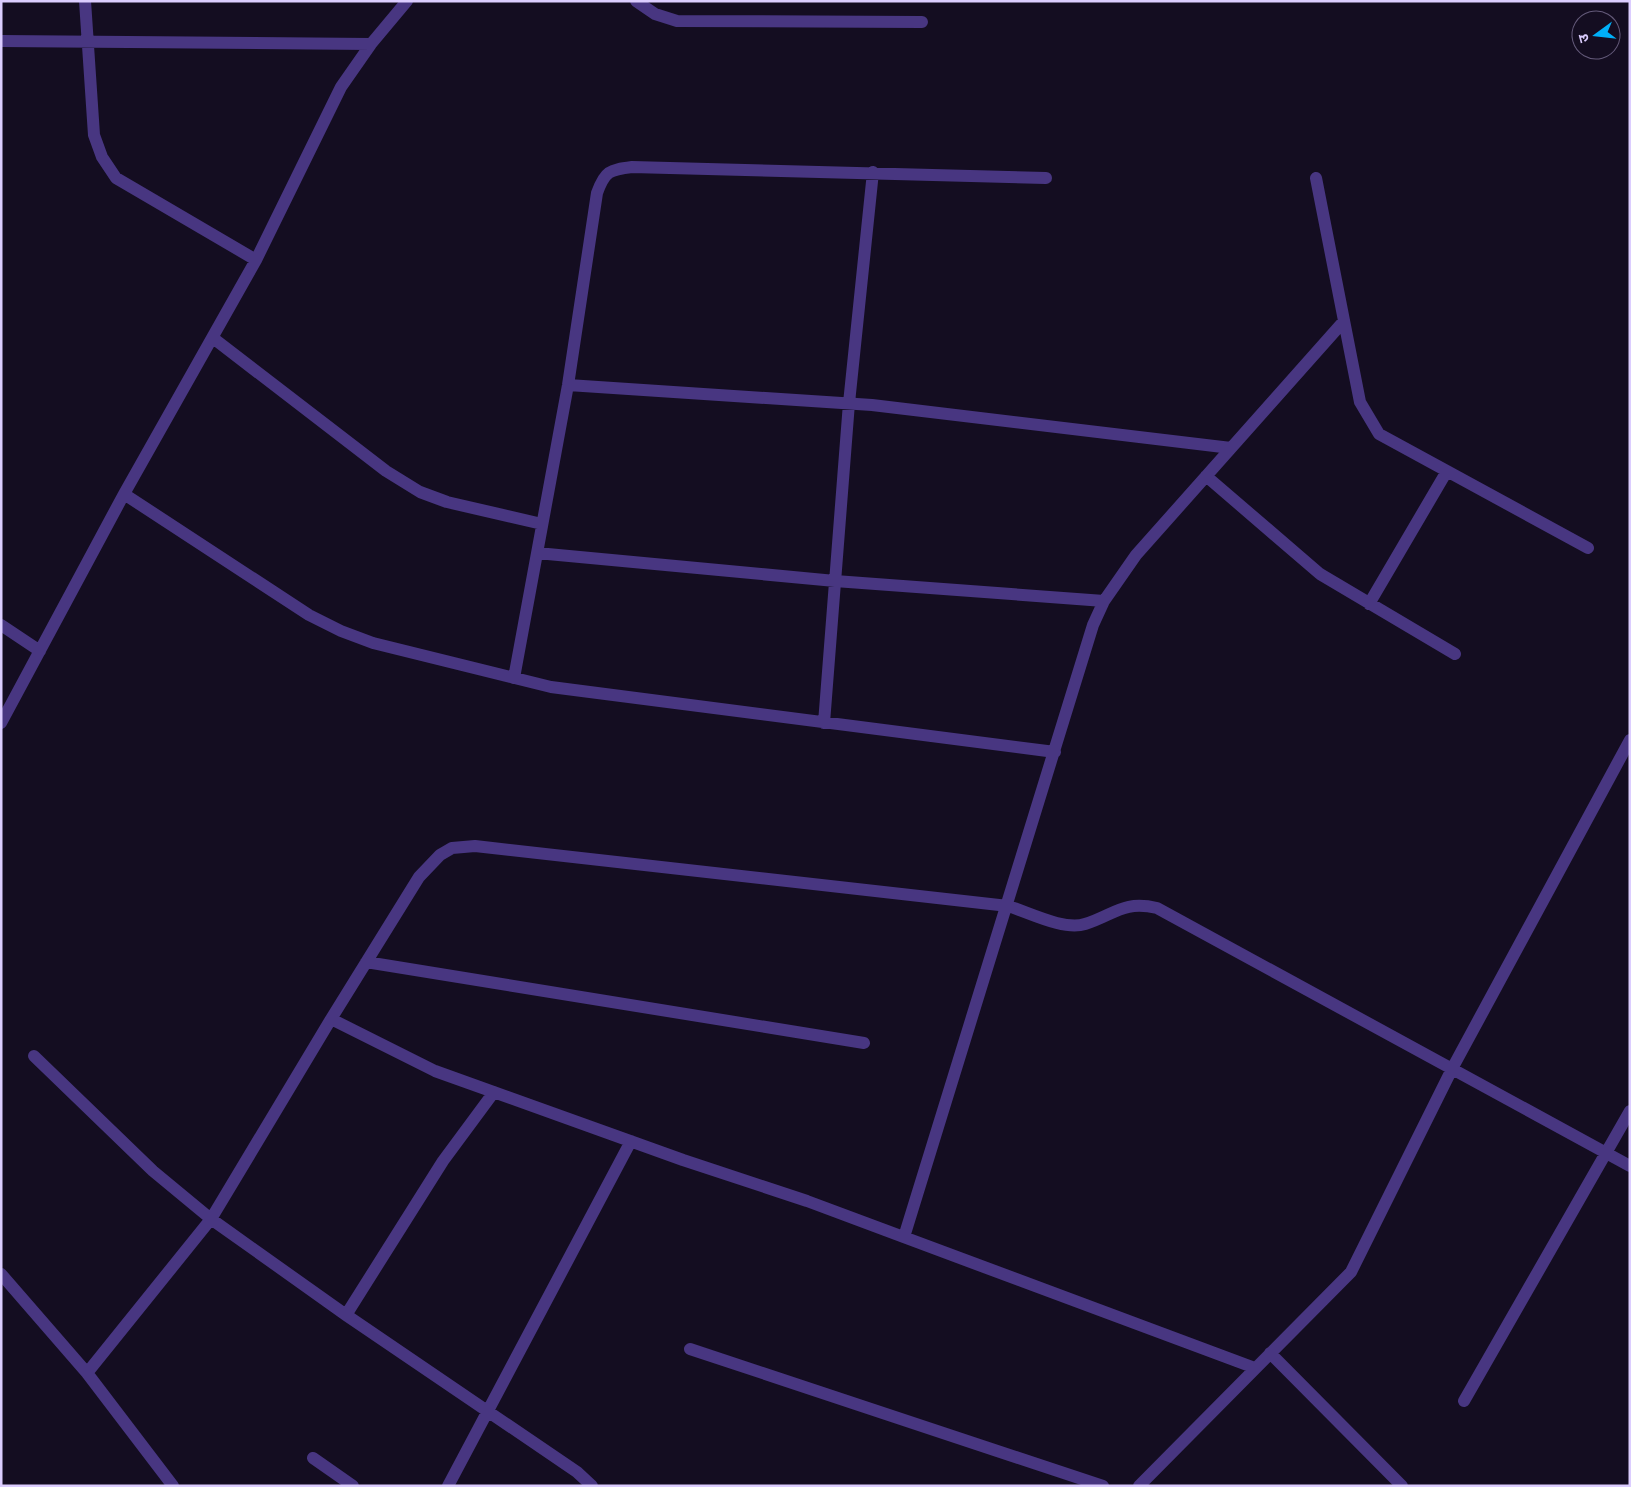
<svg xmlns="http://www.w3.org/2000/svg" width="1631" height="1487" viewBox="0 0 1631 1487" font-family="'Sofia Sans Condensed','Noto Sans Devanagari',sans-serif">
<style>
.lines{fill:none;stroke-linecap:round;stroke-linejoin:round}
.minor{stroke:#483681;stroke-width:12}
</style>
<rect width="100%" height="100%" fill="#140d21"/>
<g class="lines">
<!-- minor -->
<path class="minor" d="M85,1L94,135L102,157L116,178L256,260
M636,1L655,14L677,21L922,22
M1,41L371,44
M1316,178L1360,402L1379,434L1588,548
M213,338L386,471L420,492L447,502L542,524
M568,385L872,405L1231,448
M1206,476L1320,574L1455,654
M124,494L309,615L341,631L373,643L551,687L1055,752
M537,553L835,581L1104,601
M1369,604L1447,471
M1,625L40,651
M514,678L568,385L597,193C605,171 609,170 632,167L1046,178
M1,723L124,494L256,260L341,87L371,44L407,1
M824,723L849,403L873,172
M366,962L864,1043
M331,1019L435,1071L683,1160L807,1201L1255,1368
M34,1056L153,1171L211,1219L346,1315L577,1472L592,1486
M904,1237L1093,625L1104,601L1136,555L1344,321
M1,1274L87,1373L173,1486
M346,1315L443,1161L494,1092
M690,1349L1103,1486
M1270,1353L1402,1486
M87,1373L211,1219L331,1019L419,877L440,855L452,848L475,846L1008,906C1028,912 1064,931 1085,924C1114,915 1123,900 1157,908L1630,1166
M1464,1401L1630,1111
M313,1458L353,1486
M448,1486L631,1141
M1139,1486L1351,1272L1453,1067L1630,740"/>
</g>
<!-- border -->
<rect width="1631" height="1487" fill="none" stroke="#dccdff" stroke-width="5"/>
<!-- north arrow -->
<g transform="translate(1596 35) rotate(255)"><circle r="24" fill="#140d21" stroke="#645a7a"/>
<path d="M0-4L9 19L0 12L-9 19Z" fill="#00aff8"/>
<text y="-8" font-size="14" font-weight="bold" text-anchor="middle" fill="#dccdff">उ</text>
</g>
</svg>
